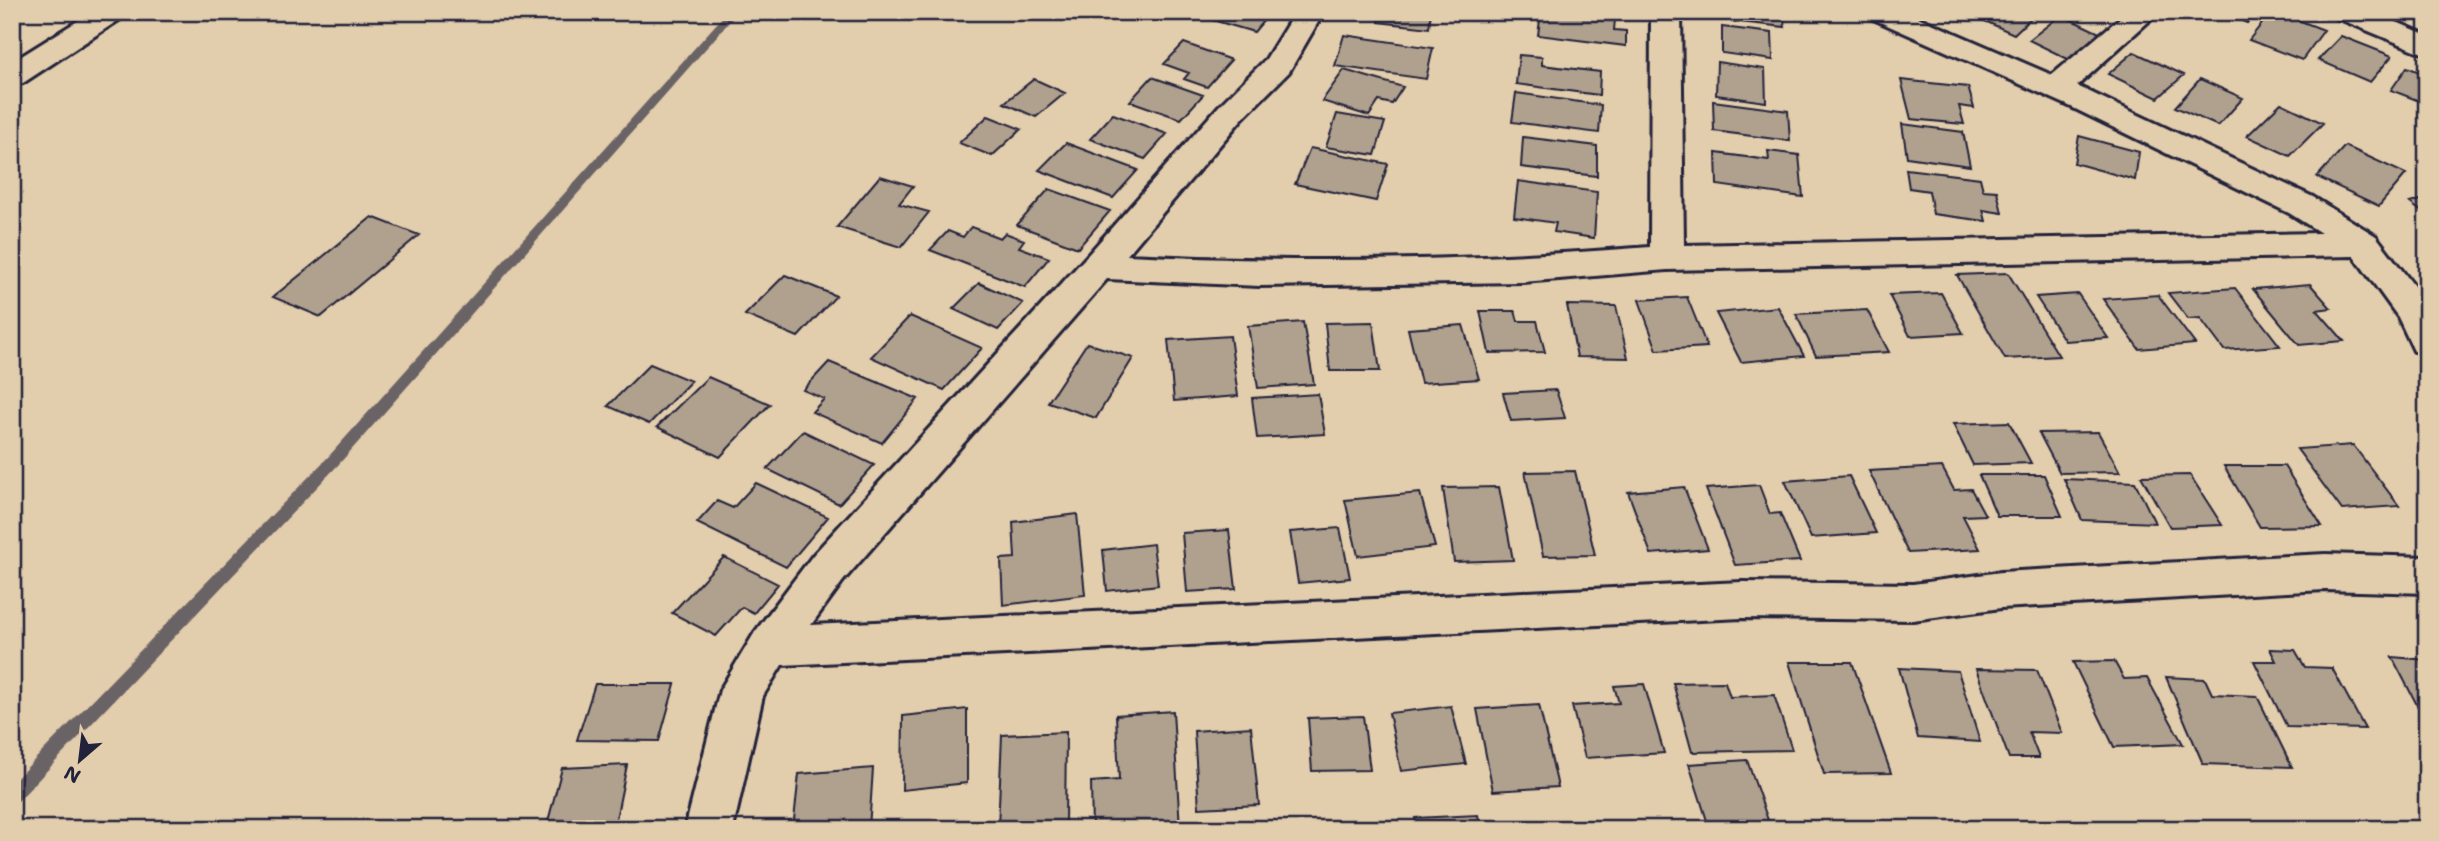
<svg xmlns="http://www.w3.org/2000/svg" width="2439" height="841" viewBox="0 0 2439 841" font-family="'Shantell Sans',sans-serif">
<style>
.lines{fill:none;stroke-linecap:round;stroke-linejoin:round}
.stream{fill:#6b6366;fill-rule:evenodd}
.building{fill:#b0a08e;stroke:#22223b;stroke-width:2}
.street-casing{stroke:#22223b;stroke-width:6}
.street{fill:#e2cdac;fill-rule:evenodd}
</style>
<rect width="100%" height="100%" fill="#e2cdac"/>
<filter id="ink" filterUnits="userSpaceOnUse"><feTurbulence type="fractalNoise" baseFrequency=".0143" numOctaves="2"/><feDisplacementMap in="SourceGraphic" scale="14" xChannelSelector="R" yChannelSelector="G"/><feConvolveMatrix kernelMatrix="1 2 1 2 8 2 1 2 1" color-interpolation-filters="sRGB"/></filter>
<g filter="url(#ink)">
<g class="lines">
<!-- stream -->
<path class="stream" d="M727,12H738L339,464L18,801L12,803V783L329,456Z"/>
</g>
<!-- building -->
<path class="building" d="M1185,12H1263L1269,14L1254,32Z
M1380,12H1431L1429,28L1379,22Z
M1541,12L1615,19L1614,30L1626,31V46L1538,35Z
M1713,12H1783L1785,27L1713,19Z
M1984,12H2024L2033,16L2014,34L1978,18Z
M2219,12H2256L2247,23Z
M2271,12H2277L2324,30L2302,60L2249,40Z
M2061,15L2106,36L2074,62L2029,40Z
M1722,27L1772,33L1773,60L1722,53Z
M1344,35L1433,48L1426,79L1335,66Z
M2341,36L2392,56L2370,82L2318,60Z
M1184,43L1231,60L1207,87L1184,79L1189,73L1164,64Z
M2134,52L2184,75L2158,98L2108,74Z
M1519,55L1542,57V65L1600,72L1599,95L1516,84Z
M1717,62L1765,69L1766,102L1716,95Z
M2407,67L2427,75V104L2391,90Z
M1344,70L1403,87L1392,104L1379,101L1369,116L1322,101Z
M1152,77L1203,95L1181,119L1130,101Z
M1034,79L1065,93L1036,117L1004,103Z
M2200,79L2243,98L2218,126L2175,107Z
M1901,80L1968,87L1974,108L1959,106L1964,124L1911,119Z
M1516,93L1601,105L1599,133L1512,122Z
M1713,101L1788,111L1790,141L1714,131Z
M2281,103L2323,123L2290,156L2247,136Z
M1113,114L1167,134L1145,159L1090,139Z
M1337,114L1385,122L1375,155L1326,147Z
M988,116L1021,129L992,156L959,143Z
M1902,124L1963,132L1970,166L1907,157Z
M2079,136L2139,152L2135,180L2074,163Z
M1523,137L1597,146V176L1521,167Z
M1066,143L1138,170L1113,198L1039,170Z
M2345,146L2406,174L2379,206L2317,177Z
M1310,148L1388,164L1376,201L1295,184Z
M1768,151L1799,155L1803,197L1717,185L1716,153L1769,160Z
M1906,169L1980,178L1983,190L1997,191L2002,213L1983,210L1986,221L1933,214L1929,191L1909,188Z
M880,176L913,186L899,204L929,212L901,247L837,227Z
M1518,181L1597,192L1594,238L1554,232L1556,223L1514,217Z
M1049,189L1110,211L1078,248L1017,225Z
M2427,198V216L2410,203Z
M372,217L419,235L321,317L273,297Z
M971,227L1000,238L1005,233L1024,240L1019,247L1049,258L1025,287L930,250L948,231L963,237Z
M2008,273L2059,356L2005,359L1957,275Z
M785,275L836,296L798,337L745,315Z
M979,283L1023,303L998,330L953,309Z
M2310,284L2331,308L2317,310L2344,341L2299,345L2253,289Z
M2235,288L2280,346L2224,350L2200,318L2188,319L2168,293Z
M1941,293L1963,333L1910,336L1889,295Z
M2078,294L2108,338L2065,341L2036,297Z
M2158,295L2195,344L2139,349L2103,299Z
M1687,297L1707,347L1657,350L1639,300Z
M1567,305L1616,306L1628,358L1577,357Z
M1778,307L1804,356L1741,362L1716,313Z
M1867,310L1889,352L1816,356L1796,314Z
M1480,311H1515L1518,321H1537L1545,352L1489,353Z
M910,316L982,348L944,390L871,357Z
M1303,322L1314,384L1258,388L1248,326Z
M1373,322L1380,371H1330L1325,323Z
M1463,325L1479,379L1421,383L1408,329Z
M1230,336L1238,396L1174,401L1168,340Z
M1087,343L1133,358L1096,418L1048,402Z
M829,362L918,399L882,443L812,412L824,399L803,390Z
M650,364L691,381L649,424L608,406Z
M708,377L770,404L720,457L657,427Z
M1556,390L1565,418L1511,421L1503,393Z
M1318,394L1325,434L1257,438L1252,398Z
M2009,422L2031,463L1973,465L1953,424Z
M803,431L874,465L839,504L767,469Z
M2098,432L2120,472L2060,473L2039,433Z
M2353,445L2399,506L2342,510L2297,449Z
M2224,466H2284L2322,526L2260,527Z
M1942,467L1954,490L1971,489L1985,515L1963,516L1980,549L1908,553L1869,471Z
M1575,471L1595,555L1543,556L1525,472Z
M1979,475H2044L2062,516H1997Z
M2190,475L2222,525L2170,527L2141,476Z
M1849,476L1876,533L1811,538L1785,481Z
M2064,479L2135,482L2155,523L2082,520Z
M756,483L828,517L786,567L697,523L717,501L733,508Z
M1759,485L1770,514L1780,513L1800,561L1735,565L1706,489Z
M1499,487L1513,560L1454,562L1443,488Z
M1684,487L1708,549L1651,554L1628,492Z
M1420,493L1435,547L1358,556L1345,500Z
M1077,514L1085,595L1003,605L1001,559L1015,558L1013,522Z
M1340,528L1350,578L1298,583L1290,532Z
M1229,530L1236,589L1187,592L1182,533Z
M1153,544L1158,585L1107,591L1103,550Z
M724,557L778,584L754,613L742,607L716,636L672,613Z
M2270,649L2295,650L2305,667L2332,668L2365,729L2287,727L2254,661H2276Z
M2392,657L2427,660V724Z
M2114,661L2124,679L2147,678L2183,744L2114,747L2073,662Z
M1789,662H1852L1891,773L1824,774Z
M1899,668L1958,671L1980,742L1918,738Z
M1976,669L2037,670L2062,733L2029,732L2039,758H2009Z
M2166,677L2205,679L2212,694L2257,696L2292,767L2203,764Z
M1725,682L1730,697L1774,695L1792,750L1692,752L1673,683Z
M595,684H675L659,741L577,740Z
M1644,684L1664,753L1585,758L1572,706L1619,703L1614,686Z
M1539,705L1558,787L1493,791L1477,709Z
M1451,706L1466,764L1401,771L1389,713Z
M967,709V783L902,790L903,716Z
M1173,711L1180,828L1092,829L1091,782L1119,780L1116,715Z
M1363,716L1370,770L1312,771L1308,718Z
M1251,727L1259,805L1199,808L1194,731Z
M1066,732L1065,824L998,828L1002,735Z
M1747,760L1769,823L1709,827L1689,764Z
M627,765L614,829H546L562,768Z
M873,768L869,829H793L799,774Z
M1478,815L1481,829H1416L1415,818Z"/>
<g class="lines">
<!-- street casing -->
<g class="street-casing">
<path id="street" d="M92,12H126L122,18L23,83L12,85V62Z
M1295,12H1324L1289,72L1241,120L1127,255C1302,264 1475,261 1650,247L1651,12H1681L1684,245L2321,233L2289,213L2065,104L1871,18L1867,12H1906L2052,75L2127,12H2159L2077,86L2313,197L2376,236L2427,303V355L2414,351L2398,317L2354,256L1667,270L1523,282L1259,286L1107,279L843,581L811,625L1742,582L1913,584L2001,572L2325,554L2427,557V593L2325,590L2001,608L1913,620L1742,618L782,665L763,696L733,829H685L720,690L755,632L813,555L1086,257L1219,106L1266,59Z
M2333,12H2373L2427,35V55L2337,18Z"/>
</g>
<!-- street -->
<use href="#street" class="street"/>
</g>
</g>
<!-- margin -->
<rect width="2439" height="841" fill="none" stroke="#e2cdac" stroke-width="42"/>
<rect x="21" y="21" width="2397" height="799" fill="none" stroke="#22223b" stroke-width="2.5" filter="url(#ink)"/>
<!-- north arrow -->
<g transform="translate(80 760) rotate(208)" stroke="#e2cdac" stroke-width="5" paint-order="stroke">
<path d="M0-5L12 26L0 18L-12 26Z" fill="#22223b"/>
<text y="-10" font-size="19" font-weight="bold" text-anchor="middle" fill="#22223b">N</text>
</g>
</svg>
